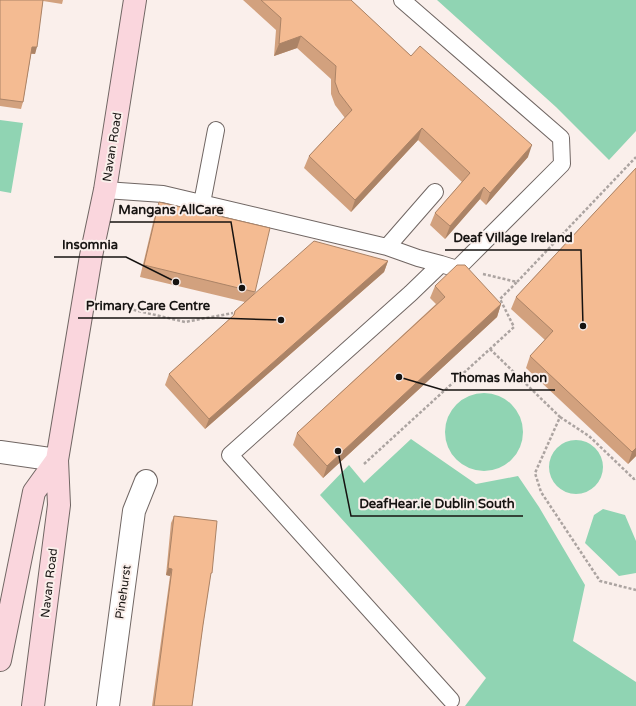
<svg xmlns="http://www.w3.org/2000/svg" width="636" height="706" viewBox="0 0 636 706" font-family="'Varela Round',sans-serif">
<style>
.green{fill:#90d4b3}
.lines{fill:none;stroke-linecap:round;stroke-linejoin:round}
.service-casing{stroke:#706663;stroke-width:18}
.minor-casing{stroke:#706663;stroke-width:24}
.secondary-casing{stroke:#706663;stroke-width:24}
.path{stroke:#aca4a1;stroke-width:2.5;stroke-dasharray:3 2;stroke-linecap:butt}
.service{stroke:#fff;stroke-width:16}
.minor{stroke:#fff;stroke-width:22}
.secondary{stroke:#fad6dd;stroke-width:22}
.wall{fill:#d2a17e}
.shaded-wall{fill:#ab8366}
.building{fill:#f4bb92;stroke:#ab8366}
.labels{text-anchor:middle;stroke-width:4;stroke-linejoin:round;paint-order:stroke}
.street-label{font-size:12px;fill:#161311;stroke:#faefeb}
.leader{fill:none;stroke:#161311;stroke-width:1.5}
.callout-dot{fill:#161311;stroke:#faefeb;stroke-width:1.5}
.callout-label{font-size:13px;text-anchor:middle;font-weight:bold;fill:#161311;stroke:#faefeb;stroke-width:4;stroke-linejoin:round;paint-order:stroke}
</style>
<rect width="100%" height="100%" fill="#faefeb"/>
<!-- green -->
<path class="green" d="M437,0H636V131L609,160L556,107Z
M0,120L23,123L11,193L0,191Z
M445 432a39 39 0 1 1 78 0a39 39 0 1 1-78 0Z
M411,439L476,484L518,476L539,507L585,585L573,641L636,682V706H465L486,678L320,495L349,465L364,483Z
M549 467a27 27 0 1 1 54 0a27 27 0 1 1-54 0Z
M603,509L625,515L636,541V573L619,576L585,543L594,515Z"/>
<g class="lines">
<!-- service casing -->
<g class="service-casing">
<path id="service" d="M402,0L561,138L562,164L457,269L441,264
M105,190L163,194L387,247L418,258L441,264L411,293L230,455L451,700
M202,203L216,130
M387,247L435,192"/>
</g>
<!-- minor casing -->
<g class="minor-casing">
<path id="minor" d="M0,452L57,460
M108,706L134,511L146,481"/>
</g>
<!-- secondary casing -->
<g class="secondary-casing">
<path id="secondary" d="M0,660L34,492L57,460
M33,706L59,505L57,460L91,256L105,190L135,0"/>
</g>
<!-- path -->
<path class="path" d="M483,274L517,282L636,157
M109,304L185,322L233,313
M490,349L560,417L535,473L541,492L600,581L636,590
M560,417L589,436L634,479L636,478
M364,464L514,327L500,299L517,282"/>
<!-- service -->
<use href="#service" class="service"/>
<!-- minor -->
<use href="#minor" class="minor"/>
<!-- secondary -->
<use href="#secondary" class="secondary"/>
</g>
<!-- wall -->
<path class="wall" d="M0,0H63L62,4L43,1L35,54H31L23,102L21,109L0,106Z
M243,0H351L411,56L528,157L486,205L480,199L445,239L430,225L435,213L462,182L418,140L351,212L304,168L309,156L345,118L335,105L331,94V79L297,48L274,56L276,30Z
M636,168V456L628,464L526,368L530,356L545,340L511,309L516,297Z
M159,202L255,292L254,294L388,261L384,272L205,429L165,385L169,374L233,316L235,311L245,302L140,277L155,214Z
M435,286L501,304L497,317L323,478L293,445L297,433L436,304L430,298Z
M174,516L210,578L203,625L192,706H152L170,576L166,575L171,523Z"/>
<!-- shaded-wall -->
<path class="shaded-wall" d="M301,36L297,48L274,56L279,44Z
M32,47H37L35,54L30,53Z
M422,128L418,140L351,212L355,200Z
M532,145L528,157L486,205L490,193Z
M484,187L480,199L445,239L450,226Z
M388,261L384,272L205,429L209,419Z
M501,304L497,317L323,478L327,466Z
M636,448V456L628,464L632,452Z
M168,568L172,569L170,576L166,575Z"/>
<!-- building -->
<path class="building" d="M0,0H43L37,47H32L23,102L0,99Z
M261,0H351L411,56L420,46L532,145L490,193L484,187L450,226L435,213L470,173L422,128L355,200L309,156L352,110L339,93L335,82L336,66L301,36L279,44L281,18Z
M636,168V448L632,452L530,356L553,331L516,297Z
M159,202L270,228L255,292L144,265Z
M314,241L388,261L209,419L169,374L234,315L235,311Z
M457,265H465L501,304L327,466L297,433L445,297L435,286Z
M174,516L217,521L212,573H211L203,625L192,706H154L172,569L168,568Z"/>
<g class="labels">
<!-- street labels -->
<g class="street-label">
<text transform="translate(112 147) rotate(-81)" y="4">Navan Road</text>
<text transform="translate(49 583) rotate(-83)" y="4">Navan Road</text>
<text transform="translate(123 592) rotate(-82)" y="4">Pinehurst</text>
</g>
</g>
<!-- callouts -->
<path class="leader" d="M242 288L231 222H110M583 326L581 250H445M176 282L126 257H54M281 320L218 318H78M399 377L443 390H555M338 451L351 516H523"/>
<g class="callout-dot">
<circle cx="242" cy="288" r="4"/>
<circle cx="583" cy="326" r="4"/>
<circle cx="176" cy="282" r="4"/>
<circle cx="281" cy="320" r="4"/>
<circle cx="399" cy="377" r="4"/>
<circle cx="338" cy="451" r="4"/>
</g>
<g class="callout-label">
<text x="171" y="214">Mangans AllCare</text>
<text x="513" y="242">Deaf Village Ireland</text>
<text x="90" y="249">Insomnia</text>
<text x="148" y="310">Primary Care Centre</text>
<text x="499" y="382">Thomas Mahon</text>
<text x="437" y="508">DeafHear.ie Dublin South</text>
</g>
</svg>
